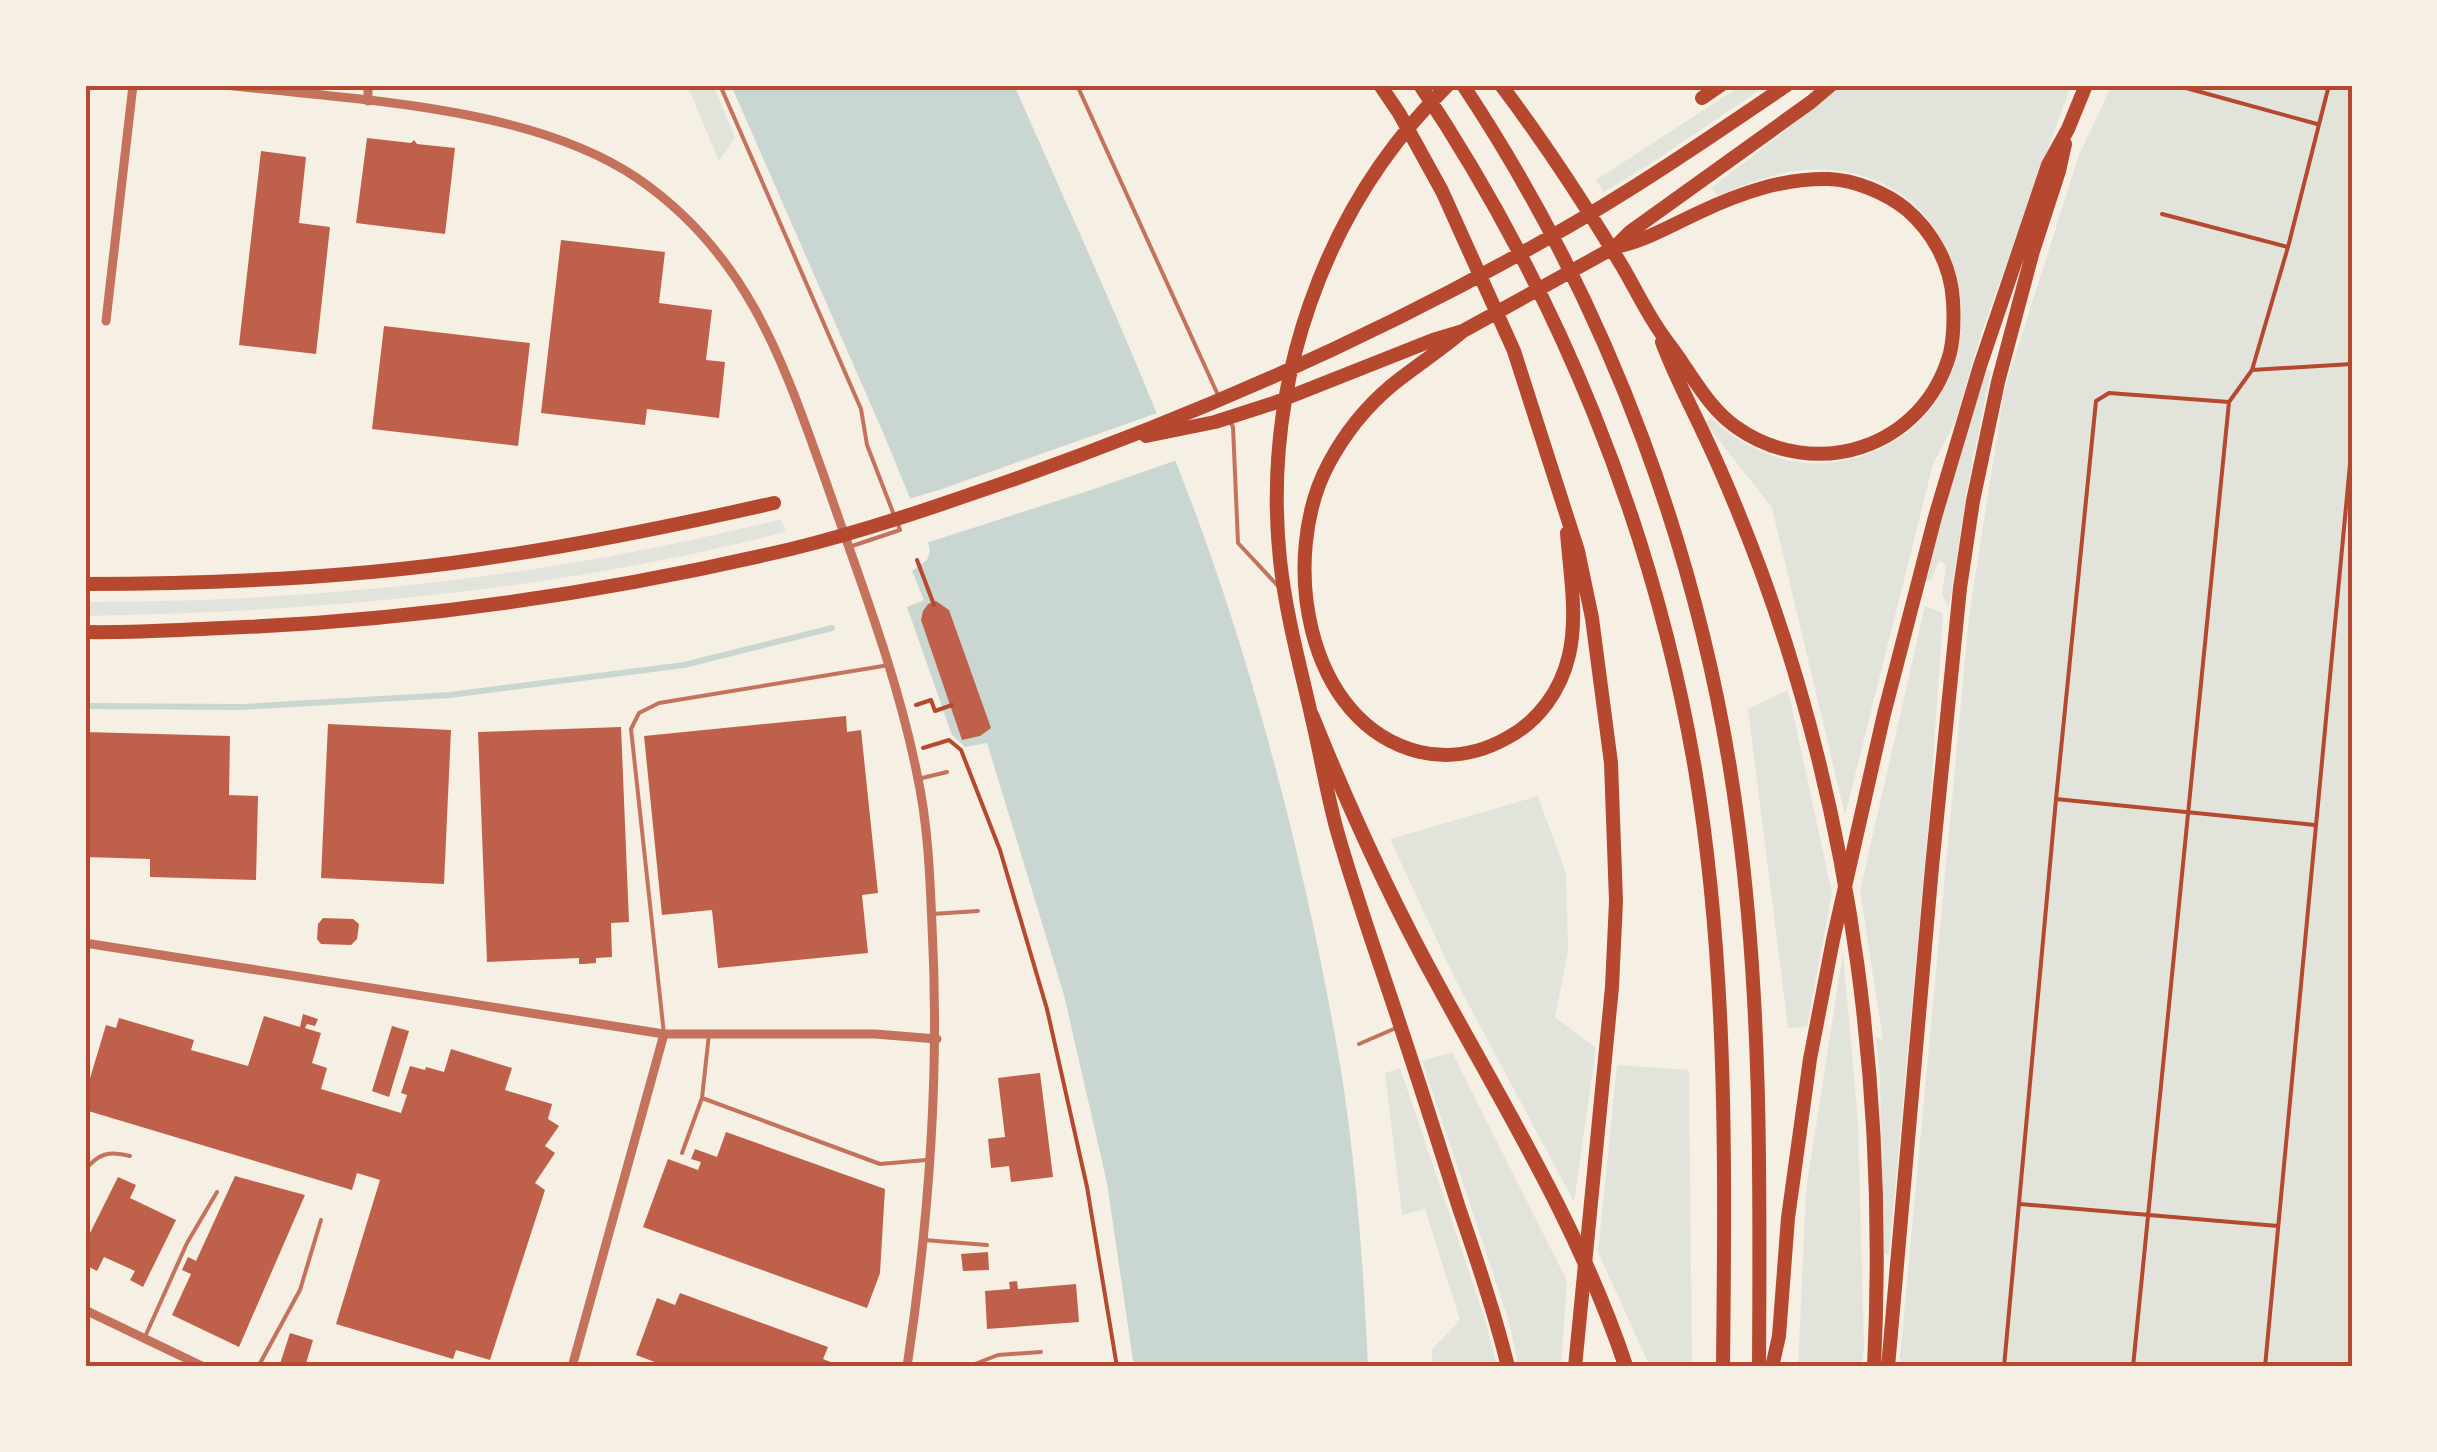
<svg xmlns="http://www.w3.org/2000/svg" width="2437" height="1452" viewBox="0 0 2437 1452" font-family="Cabin,sans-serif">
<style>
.green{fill:#e2e4dc}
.water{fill:#c9d6d2}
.pier{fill:#f6efe4}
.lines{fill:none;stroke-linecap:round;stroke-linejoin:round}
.stream{stroke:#c9d6d2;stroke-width:6}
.building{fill:#bf614a}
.path{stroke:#b5482f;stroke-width:4}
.service{stroke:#c5725c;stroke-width:4}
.minor{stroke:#c5725c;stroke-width:9}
.trunk{stroke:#b5482f;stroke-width:14}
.motorway{stroke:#b5482f;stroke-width:15}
.neatline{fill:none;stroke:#b5482f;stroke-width:4}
</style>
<rect width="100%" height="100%" fill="#f6efe4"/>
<!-- green -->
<path class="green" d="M687,85H713L735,137L719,161Z
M1742,85H1767L1650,164L1604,192L1596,180Z
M1841,85H2071L1981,334L1955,422L1933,464L1845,815L1772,508L1705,422L1711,418C1744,450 1790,469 1836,462C2019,434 1995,158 1806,170C1775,172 1746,184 1718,196L1711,188L1787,130Z
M2112,85H2352V1367H1899L1969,617L2004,391L2079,155Z
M1986,369L1991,371L1967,489L1949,608L1942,595L1946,564L1939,561L1931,580L1925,582L1950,487Z
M781,519L786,532C556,591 321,612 85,616V602C149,601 212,601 276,596C446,586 616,561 781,519Z
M1925,606L1943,613L1930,807L1889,1255L1884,1253L1880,1081L1876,1037L1883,1040L1860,891Z
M1788,690L1832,893L1807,1027L1788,1028L1748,709Z
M1538,796L1566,873L1568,951L1555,1017L1596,1048L1574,1202L1455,979L1390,839Z
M1843,952L1858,1122L1864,1345L1862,1367H1798L1806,1190Z
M1452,1052L1567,1281L1561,1367H1519L1508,1319L1422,1061Z
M1617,1065L1689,1070L1692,1367H1650L1598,1252Z
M1400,1068L1484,1316L1497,1367H1432V1349L1460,1320L1425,1209L1402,1215L1385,1073Z"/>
<!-- water -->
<path class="water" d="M731,85H1014C1090,258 1171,430 1229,610C1274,749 1309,892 1335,1036C1355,1145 1363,1257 1368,1367H1134L1107,1183L1064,995L987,743L965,747L952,735L907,607L924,600L912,571L927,560L930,551L928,542L885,437Z"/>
<!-- pier -->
<path class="pier" d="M1160,412L1180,459L1091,490L923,544L905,500L939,490Z"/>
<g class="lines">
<!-- stream -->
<path class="stream" d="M85,706L242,707L450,695L684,665L832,628"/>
</g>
<!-- building -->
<path class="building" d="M367,138L411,143L414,140L417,144L455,148L445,234L356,223Z
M261,151L306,157L299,223L330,227L316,354L239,345Z
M561,240L665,252L659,303L712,310L706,360L725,362L719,418L647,409L645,425L541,413Z
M384,326L530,343L518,446L372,429Z
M936,601L949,610L991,728L980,736L962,740L921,620L923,611L928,604Z
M846,716L847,732L861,730L878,893L862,895L868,953L718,968L712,910L662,915L644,736Z
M328,724L451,730L444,884L321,878Z
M621,727L629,922L611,923L612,957L596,958V963L584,964H579V958L487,962L478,732Z
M85,732L230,736L229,795L258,796L256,880L150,877V859L85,857Z
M323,918L353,919L359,924L357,939L351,945L321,944L317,939L318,924Z
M303,1014L318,1019L315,1026L307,1024L305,1028L321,1033L312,1063L327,1068L321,1089L401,1113L407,1095L401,1093L410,1066L425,1070L426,1067L444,1072L451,1049L512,1068L505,1090L552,1104L548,1119L559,1126L545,1146L555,1153L535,1183L545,1190L490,1360L456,1350L453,1359L336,1324L380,1180L357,1173L352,1190L85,1110V1095L106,1025L116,1028L119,1018L194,1040L191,1050L248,1066L264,1016L300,1027Z
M392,1026L409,1031L389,1097L372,1091Z
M1040,1073L1053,1177L1011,1182L1009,1166L991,1168L988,1139L1005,1137L998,1078Z
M726,1132L885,1189L880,1273L867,1308L643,1227L668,1159L698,1170L701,1162L691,1159L695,1149L717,1157Z
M235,1176L305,1195L239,1347L172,1315L191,1274L182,1270L188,1257L196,1261Z
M118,1177L136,1185L130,1198L176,1220L143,1287L130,1280L135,1271L104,1257L97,1271L85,1265V1236L88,1237Z
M988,1252L989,1270L963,1271L961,1254Z
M1017,1281L1018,1289L1076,1284L1079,1322L987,1329L985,1291L1010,1289L1009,1282Z
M680,1293L828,1347L823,1359L844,1367H668L636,1355L657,1298L675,1305Z
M290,1333L313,1340L305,1367H279Z"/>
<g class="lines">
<!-- path -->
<path class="path" d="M2186,88L2317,124
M2162,214L2288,247
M2252,370L2288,247L2329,85
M917,560L934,605
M916,705L931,700L935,711L952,705
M923,748L949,740L961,750L1000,850L1047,1009L1087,1187L1117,1367
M2056,799L2315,825
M2020,1204L2278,1226
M2004,1367L2056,799L2096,401L2109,393L2229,402L2252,370L2352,364
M2133,1367L2229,402
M2265,1367L2352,443"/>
<!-- service -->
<path class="service" d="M720,85L861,409L867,445L894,515
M1077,85L1218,395
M1230,421L1233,427L1238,543L1278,586
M849,547L900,530L898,524
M918,779L947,772
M932,914L978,911
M664,1034L631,729L639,713L659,703L889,665
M709,1034L702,1098L880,1164L926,1160
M1359,1044L1396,1028
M682,1153L702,1098
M85,1170C98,1154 109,1150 130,1156
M924,1240L987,1245
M144,1339L187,1243L217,1192
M258,1367L300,1290L321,1220
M967,1367L998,1355L1041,1352"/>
<!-- minor -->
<path class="minor" d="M226,85C353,100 529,105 637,178C748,254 783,361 826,482C859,578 897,674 917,774C928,824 930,876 932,926C940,1074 929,1221 907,1367
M368,101V85
M106,321L133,85
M85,943L664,1034H875L937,1039
M85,1310L204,1367
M572,1367L664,1034"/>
<!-- trunk -->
<path class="trunk" d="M1380,85L1399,113L1442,191L1514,351L1578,551L1592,618L1611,763L1616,901L1612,987L1575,1367
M1420,85C1558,292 1653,524 1695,769C1728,966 1725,1169 1723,1367
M1448,85C1322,208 1262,387 1280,560C1286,616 1301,669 1313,723C1321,758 1327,793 1336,827C1355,895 1379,961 1401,1028C1421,1088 1440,1148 1459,1208C1477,1260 1495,1313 1508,1367
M1463,85C1609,305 1704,561 1738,823C1762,1003 1760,1186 1759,1367
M1501,85C1544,142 1582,200 1619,261C1632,282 1643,306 1657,327C1665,340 1675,351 1683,364C1699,387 1713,411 1736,427C1815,483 1924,448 1950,353C1954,336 1954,318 1953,301C1951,265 1933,232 1906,209C1886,193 1855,180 1829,179C1783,178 1740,193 1698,213C1670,226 1645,241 1615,247
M1702,98L1721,85
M1463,331C1440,351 1414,367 1391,386C1366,407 1344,435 1329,463C1279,555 1304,724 1420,752C1450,759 1480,753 1507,738C1539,721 1561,690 1569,655C1578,616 1570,573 1567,533
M1662,342C1675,377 1693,410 1709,445C1728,486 1745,528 1761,571C1854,825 1887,1098 1874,1367
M1146,436L1215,422L1274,403L1433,340L1463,331L1615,247L1630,232L1811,102L1831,85
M85,584C217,584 351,578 481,559C580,545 677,525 774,503
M85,632C130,633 176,630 222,628C413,621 604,593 791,549C865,531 937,506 1009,481C1198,415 1383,333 1557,233C1636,188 1712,136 1787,85
M1772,1367L1779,1336L1788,1218L1810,1059L1833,940L1884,714L1935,517L1980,366L2048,165L2068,129L2086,85
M1888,1367L1932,867L1960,588L1973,501L1998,382L2033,251L2059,171L2065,144"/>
<!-- motorway -->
<path class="motorway" d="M1312,716C1349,808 1390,898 1438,985C1506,1110 1581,1231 1626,1367"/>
</g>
<!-- border -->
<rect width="2437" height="1452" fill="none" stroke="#f6efe4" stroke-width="175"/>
<rect x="88" y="88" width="2262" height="1276" class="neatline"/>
</svg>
